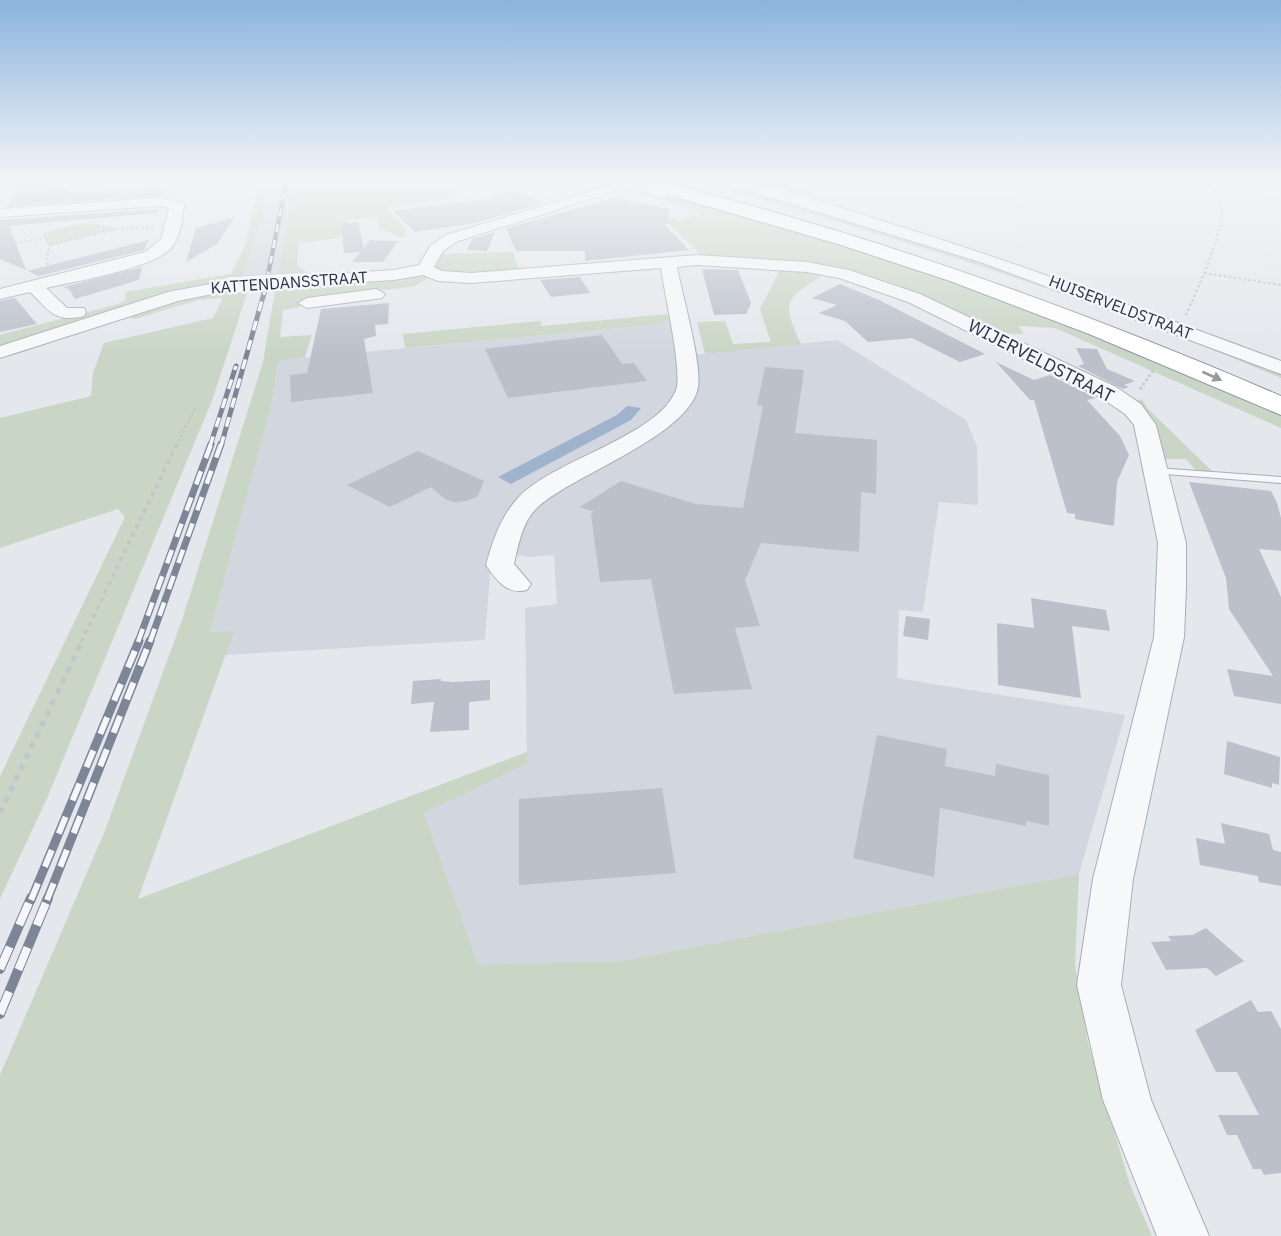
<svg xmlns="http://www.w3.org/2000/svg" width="1281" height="1236" viewBox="0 0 1281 1236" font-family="'IBM Plex Sans',sans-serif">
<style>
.built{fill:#d2d6de}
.green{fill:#c9d6c5}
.water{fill:#9fb4cc}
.building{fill:#bbc0ca}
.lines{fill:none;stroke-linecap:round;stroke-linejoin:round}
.service-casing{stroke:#a9aeb7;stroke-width:2}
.minor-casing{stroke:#a9aeb7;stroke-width:2}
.trunk-casing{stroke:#8b94a3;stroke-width:2}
.path-far2{stroke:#c2c5cb;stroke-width:2.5;stroke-dasharray:2.5 2.5;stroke-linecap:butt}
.path-far1{stroke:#c2c5cb;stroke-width:3.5;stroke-dasharray:4.5 4.5;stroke-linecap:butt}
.path{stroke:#c2c5cb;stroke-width:5;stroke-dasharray:6 6;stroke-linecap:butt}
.service{fill:#f7f8fa;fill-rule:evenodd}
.minor{fill:#f7f8fa;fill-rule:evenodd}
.trunk{fill:#fff;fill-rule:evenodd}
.rail-far4-casing{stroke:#7d8696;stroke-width:4.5}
.rail-far3-casing{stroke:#7d8696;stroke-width:5}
.rail-far2-casing{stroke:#7d8696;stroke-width:7}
.rail-far1-casing{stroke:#7d8696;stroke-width:9}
.rail-casing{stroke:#7d8696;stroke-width:10}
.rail-far4{stroke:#f4f6f9;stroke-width:2.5;stroke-dasharray:8;stroke-linecap:butt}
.rail-far3{stroke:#f4f6f9;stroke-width:3.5;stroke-dasharray:10;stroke-linecap:butt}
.rail-far2{stroke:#f4f6f9;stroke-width:4.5;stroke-dasharray:14;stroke-linecap:butt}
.rail-far1{stroke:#f4f6f9;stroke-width:6;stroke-dasharray:18;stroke-linecap:butt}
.rail{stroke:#f4f6f9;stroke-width:8;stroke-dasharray:24;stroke-linecap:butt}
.minor-bridge-casing{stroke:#a9aeb7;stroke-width:17;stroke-linecap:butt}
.trunk-bridge-casing{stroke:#8b94a3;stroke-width:21;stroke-linecap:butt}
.minor-bridge{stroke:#f7f8fa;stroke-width:16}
.trunk-bridge{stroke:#fff;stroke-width:20}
.oneway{fill:#959aa2}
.labels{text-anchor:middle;stroke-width:5;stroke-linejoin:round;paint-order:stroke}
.far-street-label{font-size:16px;fill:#2b3445;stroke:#f4f6f9}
.street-label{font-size:18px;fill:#2b3445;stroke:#f4f6f9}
</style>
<rect width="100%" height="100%" fill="#e4e7ec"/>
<!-- built -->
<path class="built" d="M268,179H294L278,280L241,283L260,221Z
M669,318L678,371L675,396L661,414L508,513L492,546L485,640L224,655L233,631L210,632L271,407L278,360L654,325L665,322Z
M837,340L966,420L977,447L978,505L939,502L923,612L899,610L897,678L1125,715L1079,874L621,961L478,966L424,813L527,764L525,608L557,604L554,555L530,557L515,555L523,526L537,506L562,486L679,417L691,404L695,390L693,355Z"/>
<!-- green -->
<path class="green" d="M259,179H268L260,221L241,283L0,348V335L3,334L115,305L126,300L125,292L231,274L245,246Z
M294,179H491L451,191L460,198L387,207C391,218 405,222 406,236L401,238L379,228L377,217L348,220L340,238L299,243L297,265L308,273H369L278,280Z
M688,179C736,179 793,200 839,214C989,257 1134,316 1281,371V378C1089,296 889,235 688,179Z
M717,179H818L808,201Z
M636,185L860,248L1059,319L1281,414V428L1055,328L1019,326L1023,334L995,333L881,282L705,258L663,219L672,217L678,221L703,213L625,188Z
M86,223L116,229L53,245H48L43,234Z
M513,252L520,272L457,276L435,269L440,254Z
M781,268L826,273C787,299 779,298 801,344L705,354L697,322L725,321L733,344L771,342L760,309Z
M420,272L431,276L415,286L303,302L299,307L283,310L280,337L312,335L305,357L278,361L271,407L210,632L234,631L138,899L527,752V764L424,813L478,965L621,961L1079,874L1075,965L1088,1043L1130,1185L1152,1236H0V1075L104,833L182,620L263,362L276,285Z
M249,287L213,398L48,796L0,899V776L125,517L118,509L0,548V418L91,396L93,373L104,343L213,318L223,298L198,300L135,319L125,316L191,294Z
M668,314L669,318L665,322L654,325L405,348L403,334L541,321V326Z
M1142,399L1148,409L1212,471H1196L1186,459H1163C1159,434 1151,419 1134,402Z"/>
<!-- water -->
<path class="water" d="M627,406L641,408L631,420L511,484L498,477L617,415Z"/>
<!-- building -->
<path class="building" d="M50,180L47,189L70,187L66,193L168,188L164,196L7,206L22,181Z
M522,191L542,203L475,223L415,232L393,211L493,198L491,195Z
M616,198L669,209V223L665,225L689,250L585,261V251H516L506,228Z
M159,209L157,213L9,226L26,270L0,259V220Z
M235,217L217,244L186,262L196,228Z
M358,222L364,248L370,240L398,241L383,262H352L361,252L344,253L341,224Z
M495,232L487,251L467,250L472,239Z
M149,240L144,250L39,276L27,271Z
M142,267L139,280L75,299L69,289L63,287Z
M702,269L738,270L751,303L746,314L714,315Z
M580,277L590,293L551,297L540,280Z
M840,284L879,300L985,354L960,362L912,338L868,342L846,322H848L819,313L837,305L812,298Z
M15,298L37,324L0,332V301Z
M389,303L388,324L375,325L376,336L364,339L373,393L291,402L290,375L307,373L321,309Z
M602,335L622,364L634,363L647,381L508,398L485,349Z
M1076,348L1097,349L1107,369L1135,381L1124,385L1129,387L1123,389L1078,366L1084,364Z
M996,362L1034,380L1050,375L1096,398L1087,400L1120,436L1129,455L1117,482L1114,526L1075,519V514L1067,513L1034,400H1030Z
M765,367L804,370L795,433L877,440L876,494L861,492L859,552L761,543L745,580L760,626L735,628L752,689L674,694L651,579L600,582L591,514L594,512L580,507L621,481L696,504L743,508L763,406L757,405Z
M418,451L484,481L478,496L467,501L454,502L445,499L431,487L390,507L347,485Z
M1189,482L1271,491L1277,503L1281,518V551L1259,549L1281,597V704L1234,696L1227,669L1273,676L1229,609L1226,578Z
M1031,598L1106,610L1110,631L1072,626L1081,698L998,685L997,623L1034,628Z
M906,616L930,619L928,640L903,636Z
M441,679V681L453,682L490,680V700L469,702V730L430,732L434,702L411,704L413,681Z
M877,735L947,749L945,766L995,776L996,764L1049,775V826L1026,821V826L940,808L934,877L853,858Z
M1227,741L1280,757L1279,785L1272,783V788L1224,774Z
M662,788L676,873L519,885V799Z
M1221,823L1269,834L1273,850L1281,852V886L1259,882L1258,876L1200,865L1196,838L1225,844Z
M1206,928L1244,961L1216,976L1207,968L1166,970L1151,942L1171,941L1168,936L1192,935Z
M1251,1000L1258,1012L1271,1011L1281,1029V1173L1264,1175L1261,1169H1253L1237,1135H1227L1218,1115H1259L1237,1072H1216L1195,1030Z"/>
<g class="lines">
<!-- service casing -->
<g class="service-casing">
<path id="service" d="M1156,468L1281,477V483L1152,473V469Z"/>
</g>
<!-- minor casing -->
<g class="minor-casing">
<path id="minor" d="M0,179H14L0,184Z
M632,179H654L458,241L443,251L434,267L442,271L471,273L697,255L807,262L849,270L920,294L1116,387L1141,404L1156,425L1186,543V587L1184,637L1133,879L1121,985L1151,1100L1209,1236H1157L1103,1100L1077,985L1093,879L1154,637L1158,543L1134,425L1125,414L1100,397L908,302L839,278L807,272L697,265L677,267C682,294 702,363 698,387C690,435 575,474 539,506C522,521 519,543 514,564L531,584L527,590C507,595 497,581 486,565C493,540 500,518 518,498C552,460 658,437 676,390C683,371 664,292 661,268L471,283L438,281L423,275L394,280L298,286L289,281L298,276L394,270L419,265L431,245L446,235Z
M711,179C766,179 823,203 876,219C1013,261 1146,311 1281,361V374L983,263Z
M158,198L182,202L184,205C182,219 181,235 172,247C154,269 75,281 46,288L67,308H84L86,312L84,316C54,323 50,311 30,292L0,299V289L145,252L161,239L169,208L158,206L0,217V209Z
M231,280L237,281L240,285L237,289L178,301L0,358V346L168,292Z
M376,289L385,294L382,298L307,308L298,303L307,298Z"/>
</g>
<!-- trunk casing -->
<g class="trunk-casing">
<path id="trunk" d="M661,182C874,235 1079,309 1281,396V415L1089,334L950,281L841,245L655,191L652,187Z"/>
</g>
<!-- path-far2 -->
<path class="path-far2" d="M116,229L155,227
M0,245L46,238
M50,245L116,229L90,224
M48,265L46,259L50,245L43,234L74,226
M1204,273L1281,285
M1186,315C1197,288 1228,229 1220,200C1218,192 1209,185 1203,179
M1140,389L1153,371
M176,446L195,408"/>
<!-- path-far1 -->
<path class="path-far1" d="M81,642L177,444"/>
<!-- path -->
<path class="path" d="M0,813L82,641"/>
<!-- service -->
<use href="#service" class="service"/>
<!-- minor -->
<use href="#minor" class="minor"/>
<!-- trunk -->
<use href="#trunk" class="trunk"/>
<!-- rail-far4 casing -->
<g class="rail-far4-casing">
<path id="rail-far4" d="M264,295L287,179"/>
</g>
<!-- rail-far3 casing -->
<g class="rail-far3-casing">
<path id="rail-far3" d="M210,446L236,366
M221,446L264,293"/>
</g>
<!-- rail-far2 casing -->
<g class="rail-far2-casing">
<path id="rail-far2" d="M138,642L211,444
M150,642L221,444"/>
</g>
<!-- rail-far1 casing -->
<g class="rail-far1-casing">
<path id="rail-far1" d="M31,900L139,641
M47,900L150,641"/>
</g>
<!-- rail casing -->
<g class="rail-casing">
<path id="rail" d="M0,969L31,898
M0,1014L48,898"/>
</g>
<!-- rail-far4 -->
<use href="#rail-far4" class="rail-far4"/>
<!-- rail-far3 -->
<use href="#rail-far3" class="rail-far3"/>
<!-- rail-far2 -->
<use href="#rail-far2" class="rail-far2"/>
<!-- rail-far1 -->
<use href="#rail-far1" class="rail-far1"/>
<!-- rail -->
<use href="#rail" class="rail"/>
<!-- minor-bridge casing -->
<g class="minor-bridge-casing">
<path id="minor-bridge" d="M231,285L298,281"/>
</g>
<!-- trunk-bridge casing -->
<g class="trunk-bridge-casing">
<path id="trunk-bridge" d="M633,179L661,187"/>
</g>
<!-- minor-bridge -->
<use href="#minor-bridge" class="minor-bridge"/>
<!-- trunk-bridge -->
<use href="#trunk-bridge" class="trunk-bridge"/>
</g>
<!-- one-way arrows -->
<defs><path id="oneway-solid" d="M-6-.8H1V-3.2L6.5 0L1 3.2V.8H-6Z" transform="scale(1.75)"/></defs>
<use class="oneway" href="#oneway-solid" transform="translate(1212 376) rotate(24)"/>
<!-- sky -->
<linearGradient id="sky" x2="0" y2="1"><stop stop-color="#8bb4dd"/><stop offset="0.51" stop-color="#f3f4f6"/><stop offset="1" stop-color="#f3f4f6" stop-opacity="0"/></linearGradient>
<rect width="1281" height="352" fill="url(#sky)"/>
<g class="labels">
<!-- far-street labels -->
<g class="far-street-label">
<text transform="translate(289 282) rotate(-4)" y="6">KATTENDANSSTRAAT</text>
<text transform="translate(1121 307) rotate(21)" y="6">HUISERVELDSTRAAT</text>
</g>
<!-- street labels -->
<g class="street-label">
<text transform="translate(1041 361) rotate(27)" y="6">WIJERVELDSTRAAT</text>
</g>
</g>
</svg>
